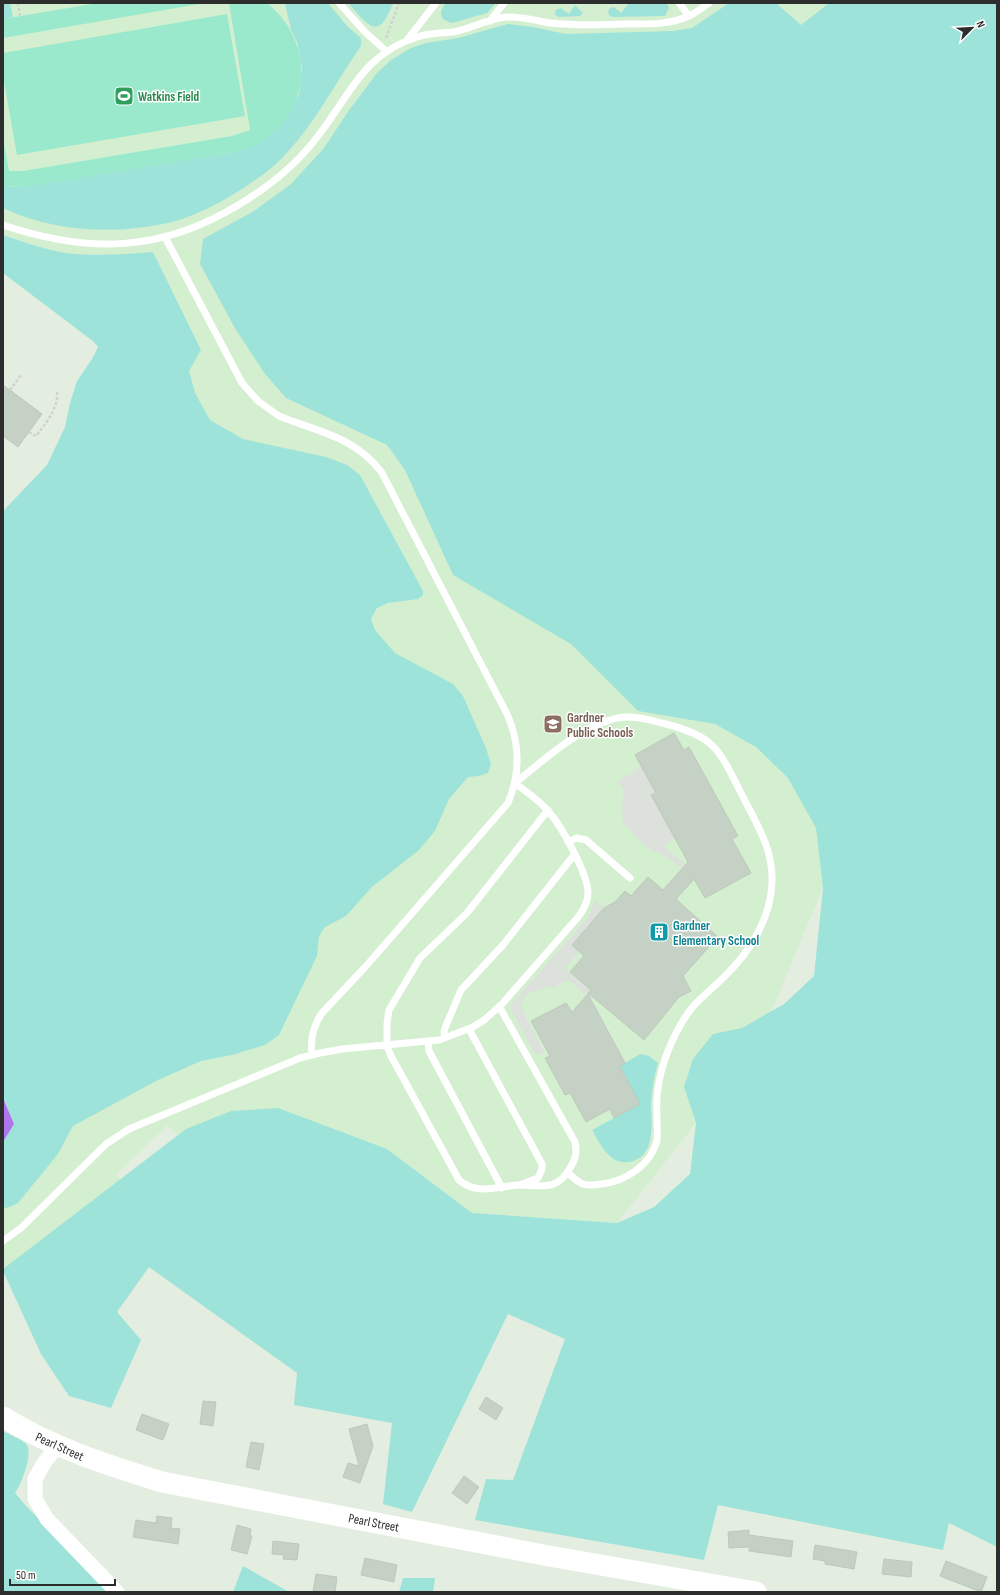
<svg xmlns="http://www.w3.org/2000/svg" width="1000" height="1595" viewBox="0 0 1000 1595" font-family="'Sofia Sans Condensed',sans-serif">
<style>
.education{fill:#d4efd0}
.green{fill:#9ee3d9}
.pitch{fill:#9ae9cc}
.plaza{fill:#dce2db}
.water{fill:#ae76ed}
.building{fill:#c6d1c5;stroke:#bccab9}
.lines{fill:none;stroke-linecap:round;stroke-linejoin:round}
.path{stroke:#d1d1d1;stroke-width:2.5;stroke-dasharray:3 2;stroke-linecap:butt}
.service{stroke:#fff;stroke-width:7}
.minor{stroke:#fff;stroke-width:15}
.secondary{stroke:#fff;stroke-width:21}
.labels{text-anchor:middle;stroke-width:3;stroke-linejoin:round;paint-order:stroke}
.leisure-label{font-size:13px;font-weight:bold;fill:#27864d;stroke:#fff;text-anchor:start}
.education-label{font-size:13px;font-weight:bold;fill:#785e54;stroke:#fff;text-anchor:start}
.culture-label{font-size:13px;font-weight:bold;fill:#0d838f;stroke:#fff;text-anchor:start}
.street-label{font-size:13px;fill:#2d2d2d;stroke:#fff}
</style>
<rect width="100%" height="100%" fill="#e3eee0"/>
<!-- education -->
<path class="education" d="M3,3H857L879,142L845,835L771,1012L696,1123L617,1223L472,1213L387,1149L212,1167L167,1125L116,1175L160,1212L3,1270V1188L54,1134L126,351L3,256Z"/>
<!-- green -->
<path class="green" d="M3,3H10L13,17L3,19Z
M285,3H328L347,26L361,38V46C335,83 315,124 283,157C271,170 257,179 242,189C220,203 194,217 168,223C113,235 54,232 3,208V186L14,187L235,152L287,117L299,94L302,68L297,42L291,30Z
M348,3H393C378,42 369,26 348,3Z
M446,3H496L487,13L452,23L444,20C439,13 441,9 446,3Z
M629,3H667L669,8L665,16L612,17L609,15L608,12L610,8L614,7L621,13Z
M729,3H776L801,25L829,3H997V1547L949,1523L943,1550L718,1505L704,1560L475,1520L486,1479L513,1480L565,1339L508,1314L412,1512L383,1504L392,1423L294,1405L297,1373L149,1267L117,1312L141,1340L111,1408L69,1396L41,1354L3,1271V1269L186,1129L231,1111L278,1108L387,1149L472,1213L617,1223L654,1207L690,1174L696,1123L684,1087L693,1059L713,1034L742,1028L784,1004L814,976L823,888L816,828L788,778L756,747L715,724L638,711L571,644L453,575L405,470L387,445L286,398L265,374L236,330L200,264L203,239L254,211L291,184L324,148L347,113L377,73L391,60L411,48L426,43L458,38L508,24L533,27L566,34L672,31L692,28Z
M575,5L583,13L580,16L559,17L555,15L556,10L561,8L569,14Z
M3,235C26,243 51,252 75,254C101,256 127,254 153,252L201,350L189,371L195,393L210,420L243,439L326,457L347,465L360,475L423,591V595L418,599L388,603L377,608L371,619L375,630L395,653L453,684L463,696L486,748L491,765L488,773L479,776L468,777L449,799L435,831L419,850L372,887L346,916L325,927L319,936L317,956L279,1035L265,1045L232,1055L201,1061L158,1080L73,1126L58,1154L18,1203L7,1208L3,1207V1142L14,1124L3,1098V513L6,508L47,465L65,427L70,403L77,381L92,359L98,347L94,342L3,273Z
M640,1054L649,1056L658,1063C654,1076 652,1089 651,1102C651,1123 657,1157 629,1162C609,1165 600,1143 592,1130L640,1104L620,1066Z
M3,1431C10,1435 19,1438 25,1443C35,1451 21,1485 15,1493L26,1506L112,1592H3Z
M243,1566L289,1592H233Z
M403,1578H435L433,1592H399Z"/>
<!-- pitch -->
<path class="pitch" d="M98,3H205L3,38V19Z
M229,3H267C310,37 314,100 270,136C260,144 247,149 235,152L26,187L3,186V138L9,171H23L232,136L250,130Z
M227,14L245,116L17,155L3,76V53Z"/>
<!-- plaza -->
<path class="plaza" d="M641,766L656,793L651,795L675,838L666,844V848L685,865L682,869L666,856L646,847L623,823L622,806L624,791L618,781L632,773L633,774Z
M595,900L604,908L572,945L579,952L565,968L591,989L586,996L568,980L564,982L560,983L556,987H547L535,991L528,994L523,1000L522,1010L544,1052L536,1056L510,1008V1006L588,917Z"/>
<!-- water -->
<path class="water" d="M3,1098L14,1124L3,1142Z"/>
<!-- building -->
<path class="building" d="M3,385L42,414L18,447L3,436Z
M674,733L684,750L689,747L738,836L732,839L751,873L705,898L694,879L676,899L718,937L683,976L691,991L679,997L644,1040L588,993L591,990L570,972L584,956L572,945L604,908L615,902L625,891L631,896L648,877L663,890L688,862L651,795L656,793L635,755Z
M588,994L625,1063L620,1066L640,1104L614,1118L610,1109L586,1122L570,1093L565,1095L545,1058L550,1056L531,1021L566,1003L572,1012Z
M486,1397L503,1408L496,1420L479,1409Z
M203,1401L216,1402L213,1426L200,1424Z
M142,1414L169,1424L163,1440L136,1430Z
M367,1424L373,1446L360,1483L343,1477L348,1463L359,1466L349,1429Z
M251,1442L264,1444L259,1470L246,1467Z
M464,1476L479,1487L467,1504L452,1493Z
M157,1516L172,1518L171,1528L180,1529L178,1544L133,1537L136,1520L156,1523Z
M237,1525L251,1529L250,1535L252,1536L247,1554L231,1550Z
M749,1530V1535L793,1541L791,1557L749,1551V1547L729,1548L728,1532Z
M273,1541L299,1544L297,1560L283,1559L284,1555L272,1554Z
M815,1545L857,1552L854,1569L825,1564V1561L813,1559Z
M365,1558L397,1565L394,1582L361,1575Z
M884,1559L912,1562L911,1577L882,1574Z
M946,1561L987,1577L981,1592L940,1576Z
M316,1574L337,1577L335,1592H313Z"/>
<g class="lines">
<!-- path -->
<path class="path" d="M18,3L20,16
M386,38L399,3
M10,390L21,375
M29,432L36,436C46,423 59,408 57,390"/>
<!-- service -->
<path class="service" d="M339,3L364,31L386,51
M679,3L689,16
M490,21L504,3
M407,40L436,3
M3,225C89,254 162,252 240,204C270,186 297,164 318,136C350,95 363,54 417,37C429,33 441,33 453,32C471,29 488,18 507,17C522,16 536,21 550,23C576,26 601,25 626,24C646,24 670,25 689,16C696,13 703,7 709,3
M165,237L242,383L258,401L279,416C318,432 356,437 382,473L507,714C520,743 520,774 508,803L367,965L322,1013C313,1026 310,1039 312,1055
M568,842L577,838L586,840L630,878
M499,1006L575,1142C577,1152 576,1159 570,1168C557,1192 541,1185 519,1185C497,1186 478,1196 459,1180L391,1056L387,1046V1024L389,1010L420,958L467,913L548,810
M469,1029L542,1164V1169L538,1178L522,1184
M445,1038L444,1032L445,1028L461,990L503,945L574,855
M428,1042L429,1051L502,1188
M3,1241L21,1228L106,1144L129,1129L300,1058L320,1053L342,1049L439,1040L473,1027L484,1020L502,1004L579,916C584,909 588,902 588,893C588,874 561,825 548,811C539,800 526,792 515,783C544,760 588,719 626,717C640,716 653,721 666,724C716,737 719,750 741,793C755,821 773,848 772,880C772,917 750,952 724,977C707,994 694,1001 681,1024C669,1045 659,1072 657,1097C656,1111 658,1126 657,1140C651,1165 626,1181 602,1184C596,1185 589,1186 583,1184C577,1182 572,1176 568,1173"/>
<!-- minor -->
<path class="minor" d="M57,1446L44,1463L35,1479V1499L47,1519L117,1592"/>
<!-- secondary -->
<path class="secondary" d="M3,1417C53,1448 107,1465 162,1482L549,1556L756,1592"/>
</g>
<!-- icons -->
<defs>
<g id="stadium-square" transform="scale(1)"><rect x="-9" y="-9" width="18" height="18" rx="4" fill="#2e9e5b" stroke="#fff"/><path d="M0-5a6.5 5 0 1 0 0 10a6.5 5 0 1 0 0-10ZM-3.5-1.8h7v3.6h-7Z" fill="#fff"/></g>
<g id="school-square" transform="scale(1)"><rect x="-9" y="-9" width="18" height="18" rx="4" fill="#8d6e63" stroke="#fff"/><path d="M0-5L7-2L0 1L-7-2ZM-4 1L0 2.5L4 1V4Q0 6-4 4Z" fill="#fff"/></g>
<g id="building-square" transform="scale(1)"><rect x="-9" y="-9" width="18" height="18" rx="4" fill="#0f9aa8" stroke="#fff"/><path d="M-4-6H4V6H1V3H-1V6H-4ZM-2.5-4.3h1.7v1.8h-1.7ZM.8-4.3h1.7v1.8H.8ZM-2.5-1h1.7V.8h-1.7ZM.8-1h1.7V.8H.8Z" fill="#fff"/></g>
</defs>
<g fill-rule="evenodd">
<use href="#stadium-square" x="124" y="96"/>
<use href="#school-square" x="553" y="724"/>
<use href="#building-square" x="659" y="932"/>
</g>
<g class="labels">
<!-- leisure labels -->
<g class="leisure-label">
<text x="138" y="101">Watkins Field</text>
</g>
<!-- education labels -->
<g class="education-label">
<text x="567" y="722">Gardner<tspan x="567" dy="15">Public Schools</tspan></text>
</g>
<!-- culture labels -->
<g class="culture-label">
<text x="673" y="930">Gardner<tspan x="673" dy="15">Elementary School</tspan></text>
</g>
<!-- street labels -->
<g class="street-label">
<text transform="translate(60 1446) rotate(24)" y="5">Pearl Street</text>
<text transform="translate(374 1522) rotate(11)" y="5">Pearl Street</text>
</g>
</g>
<!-- border -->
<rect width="1000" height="1595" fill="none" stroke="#2d2d2d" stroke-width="8"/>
<!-- north arrow -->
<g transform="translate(972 28) rotate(66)" stroke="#ffffff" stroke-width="3" paint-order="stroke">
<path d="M0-3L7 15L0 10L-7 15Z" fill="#2d2d2d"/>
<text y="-6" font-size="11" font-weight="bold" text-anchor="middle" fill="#2d2d2d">N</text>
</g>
<!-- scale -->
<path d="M10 1579v6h105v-6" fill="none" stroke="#2d2d2d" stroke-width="2"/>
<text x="16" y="1579" font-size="12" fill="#2d2d2d" stroke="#ffffff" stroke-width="3" paint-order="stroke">50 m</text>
</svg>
